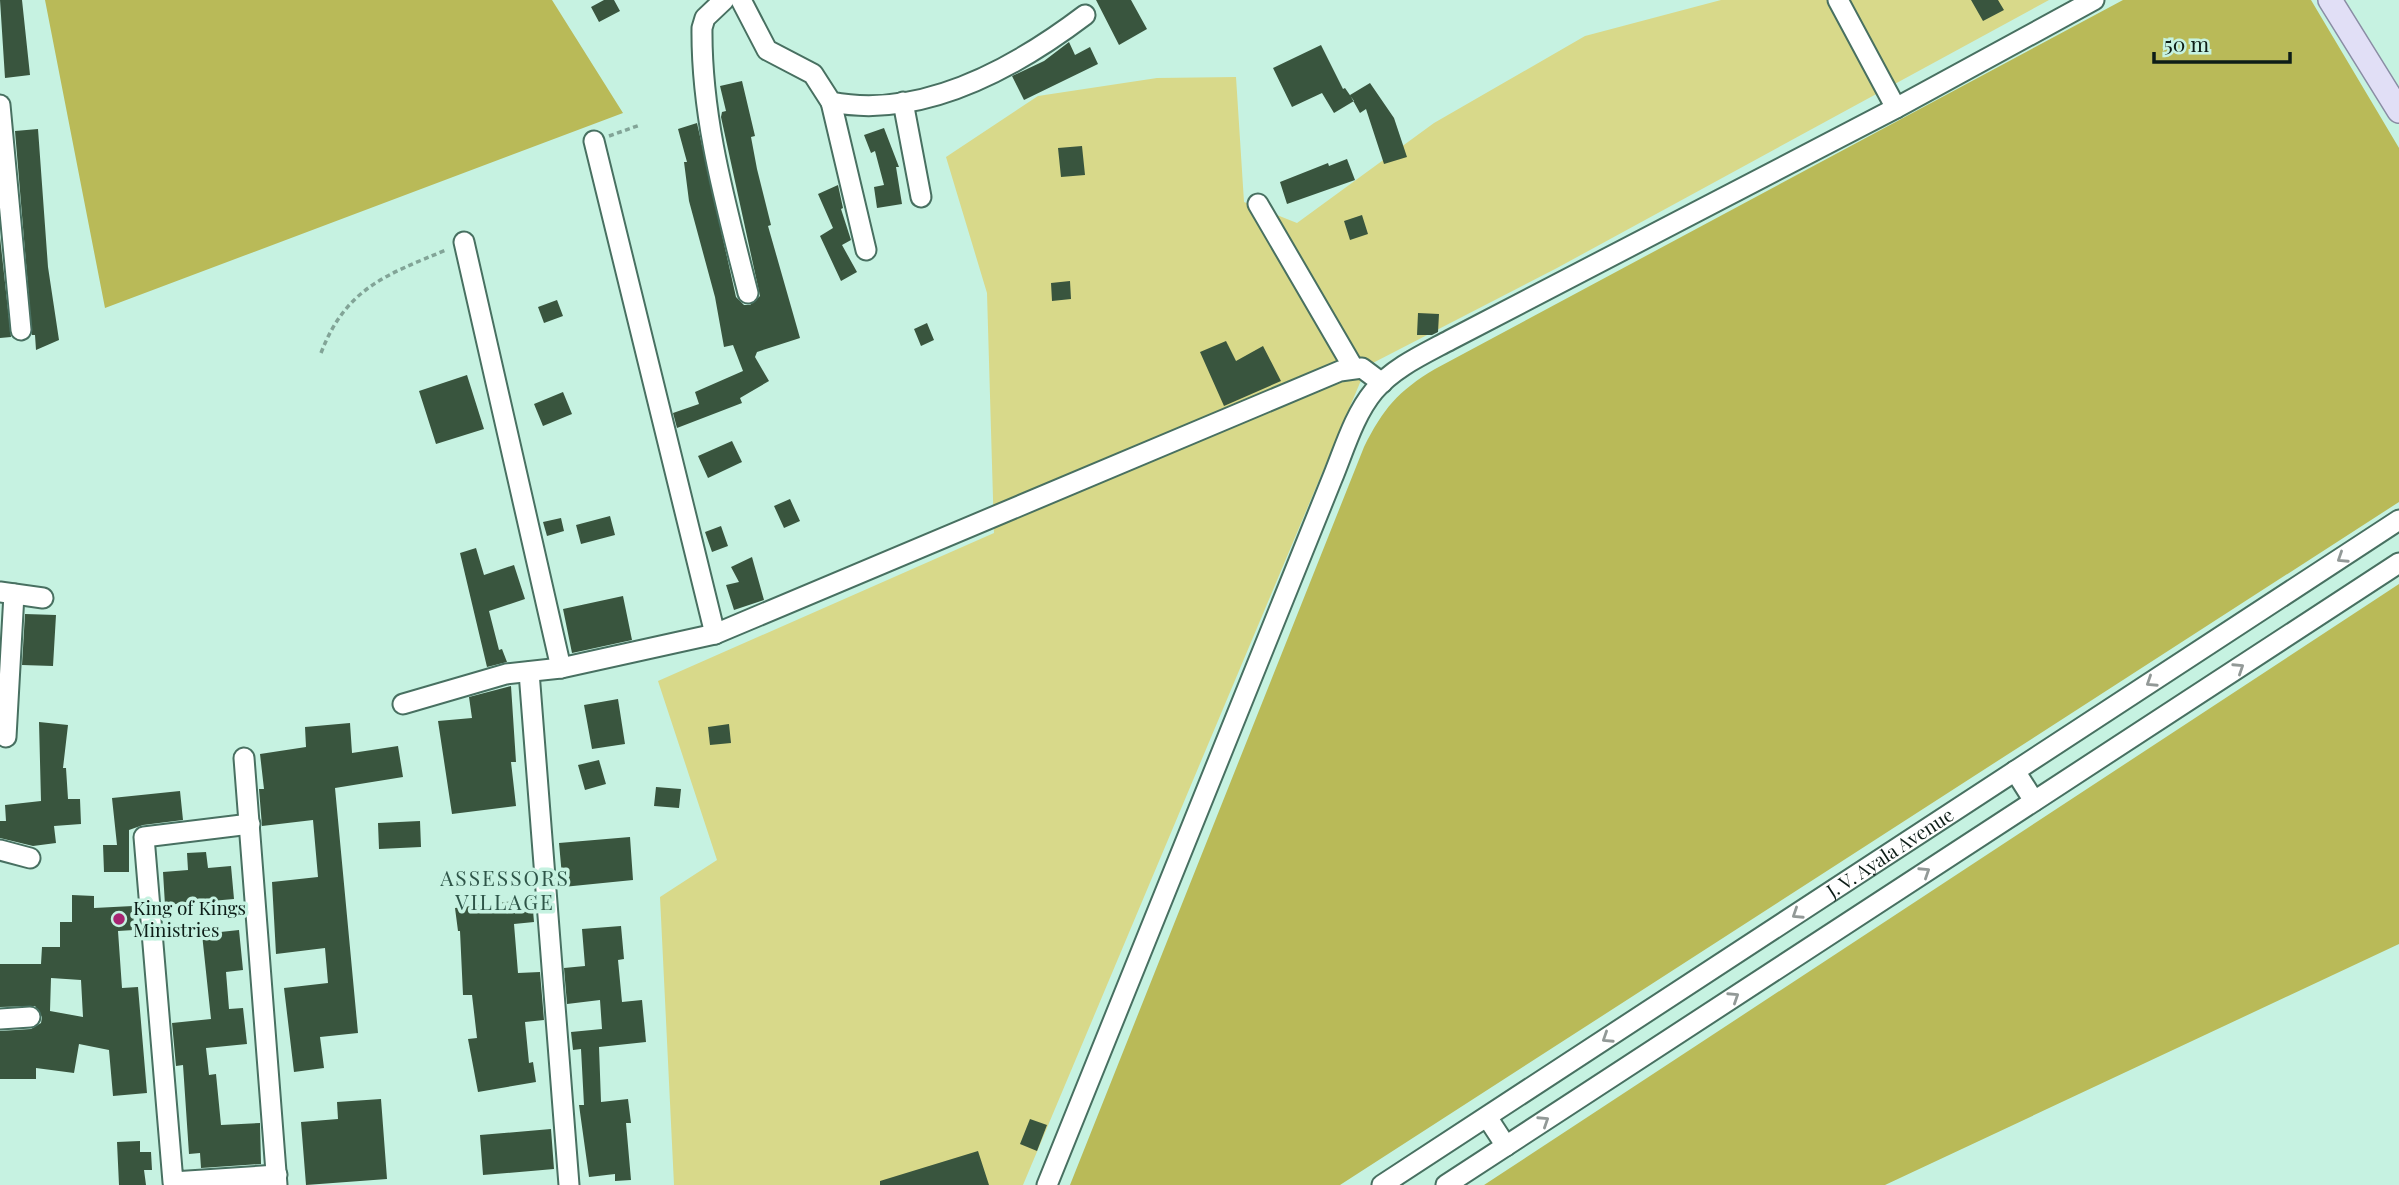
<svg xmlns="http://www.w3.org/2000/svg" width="2399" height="1185" viewBox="0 0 2399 1185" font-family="'Playfair Display',serif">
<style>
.green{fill:#d8d98a}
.forest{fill:#b9ba58}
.building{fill:#39553e;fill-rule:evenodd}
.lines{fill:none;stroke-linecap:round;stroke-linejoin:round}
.minor-casing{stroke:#487061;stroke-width:23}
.major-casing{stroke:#8a8da4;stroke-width:26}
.path{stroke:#82a497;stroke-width:3.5;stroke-dasharray:5 3.5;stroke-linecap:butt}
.minor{stroke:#fff;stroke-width:19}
.major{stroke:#e1dff6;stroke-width:23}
.oneway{stroke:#929997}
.poi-dot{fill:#a72572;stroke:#c6f2e1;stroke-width:2.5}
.labels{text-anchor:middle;stroke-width:7;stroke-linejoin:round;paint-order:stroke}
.street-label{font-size:19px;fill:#0d1d17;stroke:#c6f2e1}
.poi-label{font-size:19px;fill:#0d1d17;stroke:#c6f2e1;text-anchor:start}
.neighbourhood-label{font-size:21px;letter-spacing:2px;fill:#2e5548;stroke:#c6f2e1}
</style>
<rect width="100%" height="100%" fill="#c6f2e1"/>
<!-- green -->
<path class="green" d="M1721,0H2049L1557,268L1367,366L1023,1185H674L660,897L717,860L658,681L994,533L987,293L946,157L1038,96L1157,78L1236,77L1244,202L1297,223L1434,123L1585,36Z"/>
<!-- forest -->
<path class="forest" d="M45,0H552L623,113L105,308Z
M2123,0H2311L2399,148V502L1340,1185H1070L1364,447C1383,409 1398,391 1435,369Z
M2399,584V944L1885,1185H1484Z"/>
<!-- building -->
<path class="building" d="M0,0H22L30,75L5,78Z
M604,0H614L620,11L599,22L591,7Z
M1096,0H1131L1147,29L1119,45Z
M1971,0H1998L2004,10L1983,21Z
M1069,42L1075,55L1090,47L1098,64L1024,100L1012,76L1044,61Z
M1321,45L1343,89L1345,88L1354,101L1334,113L1322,93L1292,107L1273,68Z
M742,81L755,136L751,137L757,169L771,225L768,226L800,338L757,352L755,357L769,381L740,398L742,403L677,428L673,413L699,404L695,392L743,371L733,345L724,347L715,297L689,201L684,162H687L678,129L697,123L736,297L744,305H750L760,296L721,117L722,112L726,111L720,86Z
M1370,83L1394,118L1407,157L1384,164L1366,109L1360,113L1350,95Z
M884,128L899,167H896L902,204L877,208L874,187L884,185L875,151L871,153L864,135Z
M38,129L48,267L59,340L36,350L35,335H32L15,131Z
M1082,146L1085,175L1061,177L1058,148Z
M1347,159L1355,180L1287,204L1280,182L1328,163L1329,166Z
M838,185L843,208L841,209L851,240L842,245L857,272L841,281L820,236L833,228L818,194Z
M1362,215L1368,234L1350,240L1344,221Z
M0,237L11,337L0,338Z
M1070,281L1071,299L1052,301L1051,283Z
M557,300L563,316L544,323L538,307Z
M1418,313L1439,314L1438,332L1432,335H1417Z
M927,323L934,340L921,346L914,329Z
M1226,341L1236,361L1263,346L1281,381L1224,406L1200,352Z
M467,375L484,429L436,444L419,391Z
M563,392L572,414L543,426L534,404Z
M732,441L742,462L708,478L698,456Z
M790,499L800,521L784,528L774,506Z
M610,516L615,535L581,544L576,525Z
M561,518L564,531L547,536L543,522Z
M721,526L728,546L712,552L705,532Z
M476,548L484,575L514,565L525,599L489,611L499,650L502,649L507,662L487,667L460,553Z
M752,557L764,600L734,610L726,585L739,582L731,567Z
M623,596L632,640L572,653L563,609Z
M25,614L56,615L53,666L22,665Z
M511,686L516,762H511L516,806L452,814L438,721L472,718L469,697Z
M618,699L625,744L592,749L584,705Z
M39,722L68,725L63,768H66L68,799H80L81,824L54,826L56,843L33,846L0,838V821H6L5,805L41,801Z
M350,723L352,753L398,746L403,777L335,788L358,1033L320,1037L324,1068L294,1072L284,988L328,983L325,948L276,954L272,882L318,877L313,820L262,826L259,789H264L260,754L306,747L305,727Z
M729,724L731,743L710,745L708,727Z
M599,760L606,784L585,790L578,765Z
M656,787L681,789L679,808L654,806Z
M180,791L183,820L143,825L129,830V872H104L103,845H117L112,798Z
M420,821L421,847L379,849L378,823Z
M630,837L633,880L563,887L559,843Z
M206,852L208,868L231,866L234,899L165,905L163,872L188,870L187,853Z
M72,895L94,896V908L133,906L134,930L118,931L122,988L138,987L147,1093L113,1096L109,1050L79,1044L74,1073L36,1068V1079H0V1031L31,1029L41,1023L42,1017L35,1006L0,1007V964H41L42,947H60V922H72ZM51,978L81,980L83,1017L50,1011Z
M532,899L534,922L514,924L518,973L540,972L544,1020L525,1022L529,1063L533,1062L536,1082L478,1092L468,1039L477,1038L472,995H463L460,931H458L455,908Z
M621,926L624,959L618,960L622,1002L642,1000L646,1042L599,1047L601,1102L628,1099L631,1123H626L631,1180L615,1181V1174L589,1177L579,1105H584L581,1049L573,1050L571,1032L602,1029L600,1000L567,1004L564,968L585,966L582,929Z
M239,930L243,970L226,972L229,1009L243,1008L247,1044L206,1048L209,1075L216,1074L221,1125L260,1123L261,1164L201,1168L200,1153L189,1154L183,1065L176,1066L172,1023L211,1019L202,934Z
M381,1099L387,1179L306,1185L301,1122L338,1119L337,1102Z
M1030,1119L1047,1125L1037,1151L1020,1144Z
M551,1129L554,1169L483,1175L480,1135Z
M140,1141V1152H151L152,1170H144L146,1185H119L117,1142Z
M978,1151L989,1185H880V1181Z"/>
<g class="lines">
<!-- minor casing -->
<g class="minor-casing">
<g id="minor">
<path d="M724,0L705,18L702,28C701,119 726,205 748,293"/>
<path d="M741,0L767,50L813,74L831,102C922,120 1015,68 1085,15"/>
<path d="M1838,0L1896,108"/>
<path d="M831,102L866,250"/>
<path d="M903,102L921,197"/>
<path d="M0,105L21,330"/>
<path d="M594,141L715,634"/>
<path d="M1258,204L1353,367"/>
<path d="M464,242L561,668"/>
<path d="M0,592L43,598"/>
<path d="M529,672L569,1185"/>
<path d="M403,704L506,674L561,668L715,634L1340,371L1362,368L1382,383"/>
<path d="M6,737L14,594"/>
<path d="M244,758L277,1185"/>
<path d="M2015,771L2034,801"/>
<path d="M250,824L144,837L173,1182L277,1175"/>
<path d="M0,850L30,858"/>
<path d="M0,1019L30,1017"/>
<path d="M1487,1117L1506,1146"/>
<path d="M1047,1185L1332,479C1344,450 1354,415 1374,391C1393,368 1424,354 1450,340L1896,108L2094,0"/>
<path id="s1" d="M1382,1185L2399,520"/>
<path d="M1446,1185L2399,563"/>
</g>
</g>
<!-- major casing -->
<g class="major-casing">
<path id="major" d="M2330,0L2399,111"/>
</g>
<!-- path -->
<path class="path" d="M609,136L640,125
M321,353C346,288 386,275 446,250"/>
<!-- minor -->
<use href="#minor" class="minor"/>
<!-- major -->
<use href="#major" class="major"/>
</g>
<!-- one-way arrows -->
<defs><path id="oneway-chevron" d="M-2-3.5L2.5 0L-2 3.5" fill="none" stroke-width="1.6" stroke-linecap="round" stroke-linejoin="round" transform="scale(1.75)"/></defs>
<g class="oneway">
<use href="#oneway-chevron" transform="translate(2342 558) rotate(147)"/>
<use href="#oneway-chevron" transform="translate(2239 668) rotate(-33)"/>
<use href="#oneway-chevron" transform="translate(2151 682) rotate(147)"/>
<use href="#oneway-chevron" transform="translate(1925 872) rotate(-33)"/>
<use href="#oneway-chevron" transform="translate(1797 914) rotate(147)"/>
<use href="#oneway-chevron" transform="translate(1734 997) rotate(-33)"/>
<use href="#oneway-chevron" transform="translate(1607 1038) rotate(147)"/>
<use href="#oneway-chevron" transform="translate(1544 1121) rotate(-33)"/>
</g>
<!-- markers -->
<circle class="poi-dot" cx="119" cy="919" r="7"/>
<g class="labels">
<!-- street labels -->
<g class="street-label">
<text dy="7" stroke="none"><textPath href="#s1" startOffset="607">J. V. Ayala Avenue</textPath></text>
</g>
<!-- poi labels -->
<g class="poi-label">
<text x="133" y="915">King of Kings<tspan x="133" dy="22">Ministries</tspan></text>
</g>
<!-- neighbourhood labels -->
<g class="neighbourhood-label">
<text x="505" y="886">ASSESSORS<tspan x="505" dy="24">VILLAGE</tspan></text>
</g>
</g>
<!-- scale -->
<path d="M2154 52v10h136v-10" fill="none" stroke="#0d1d17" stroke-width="3.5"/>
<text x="2164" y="52" font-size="21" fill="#0d1d17" stroke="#c6f2e1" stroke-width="5" paint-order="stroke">50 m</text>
</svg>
